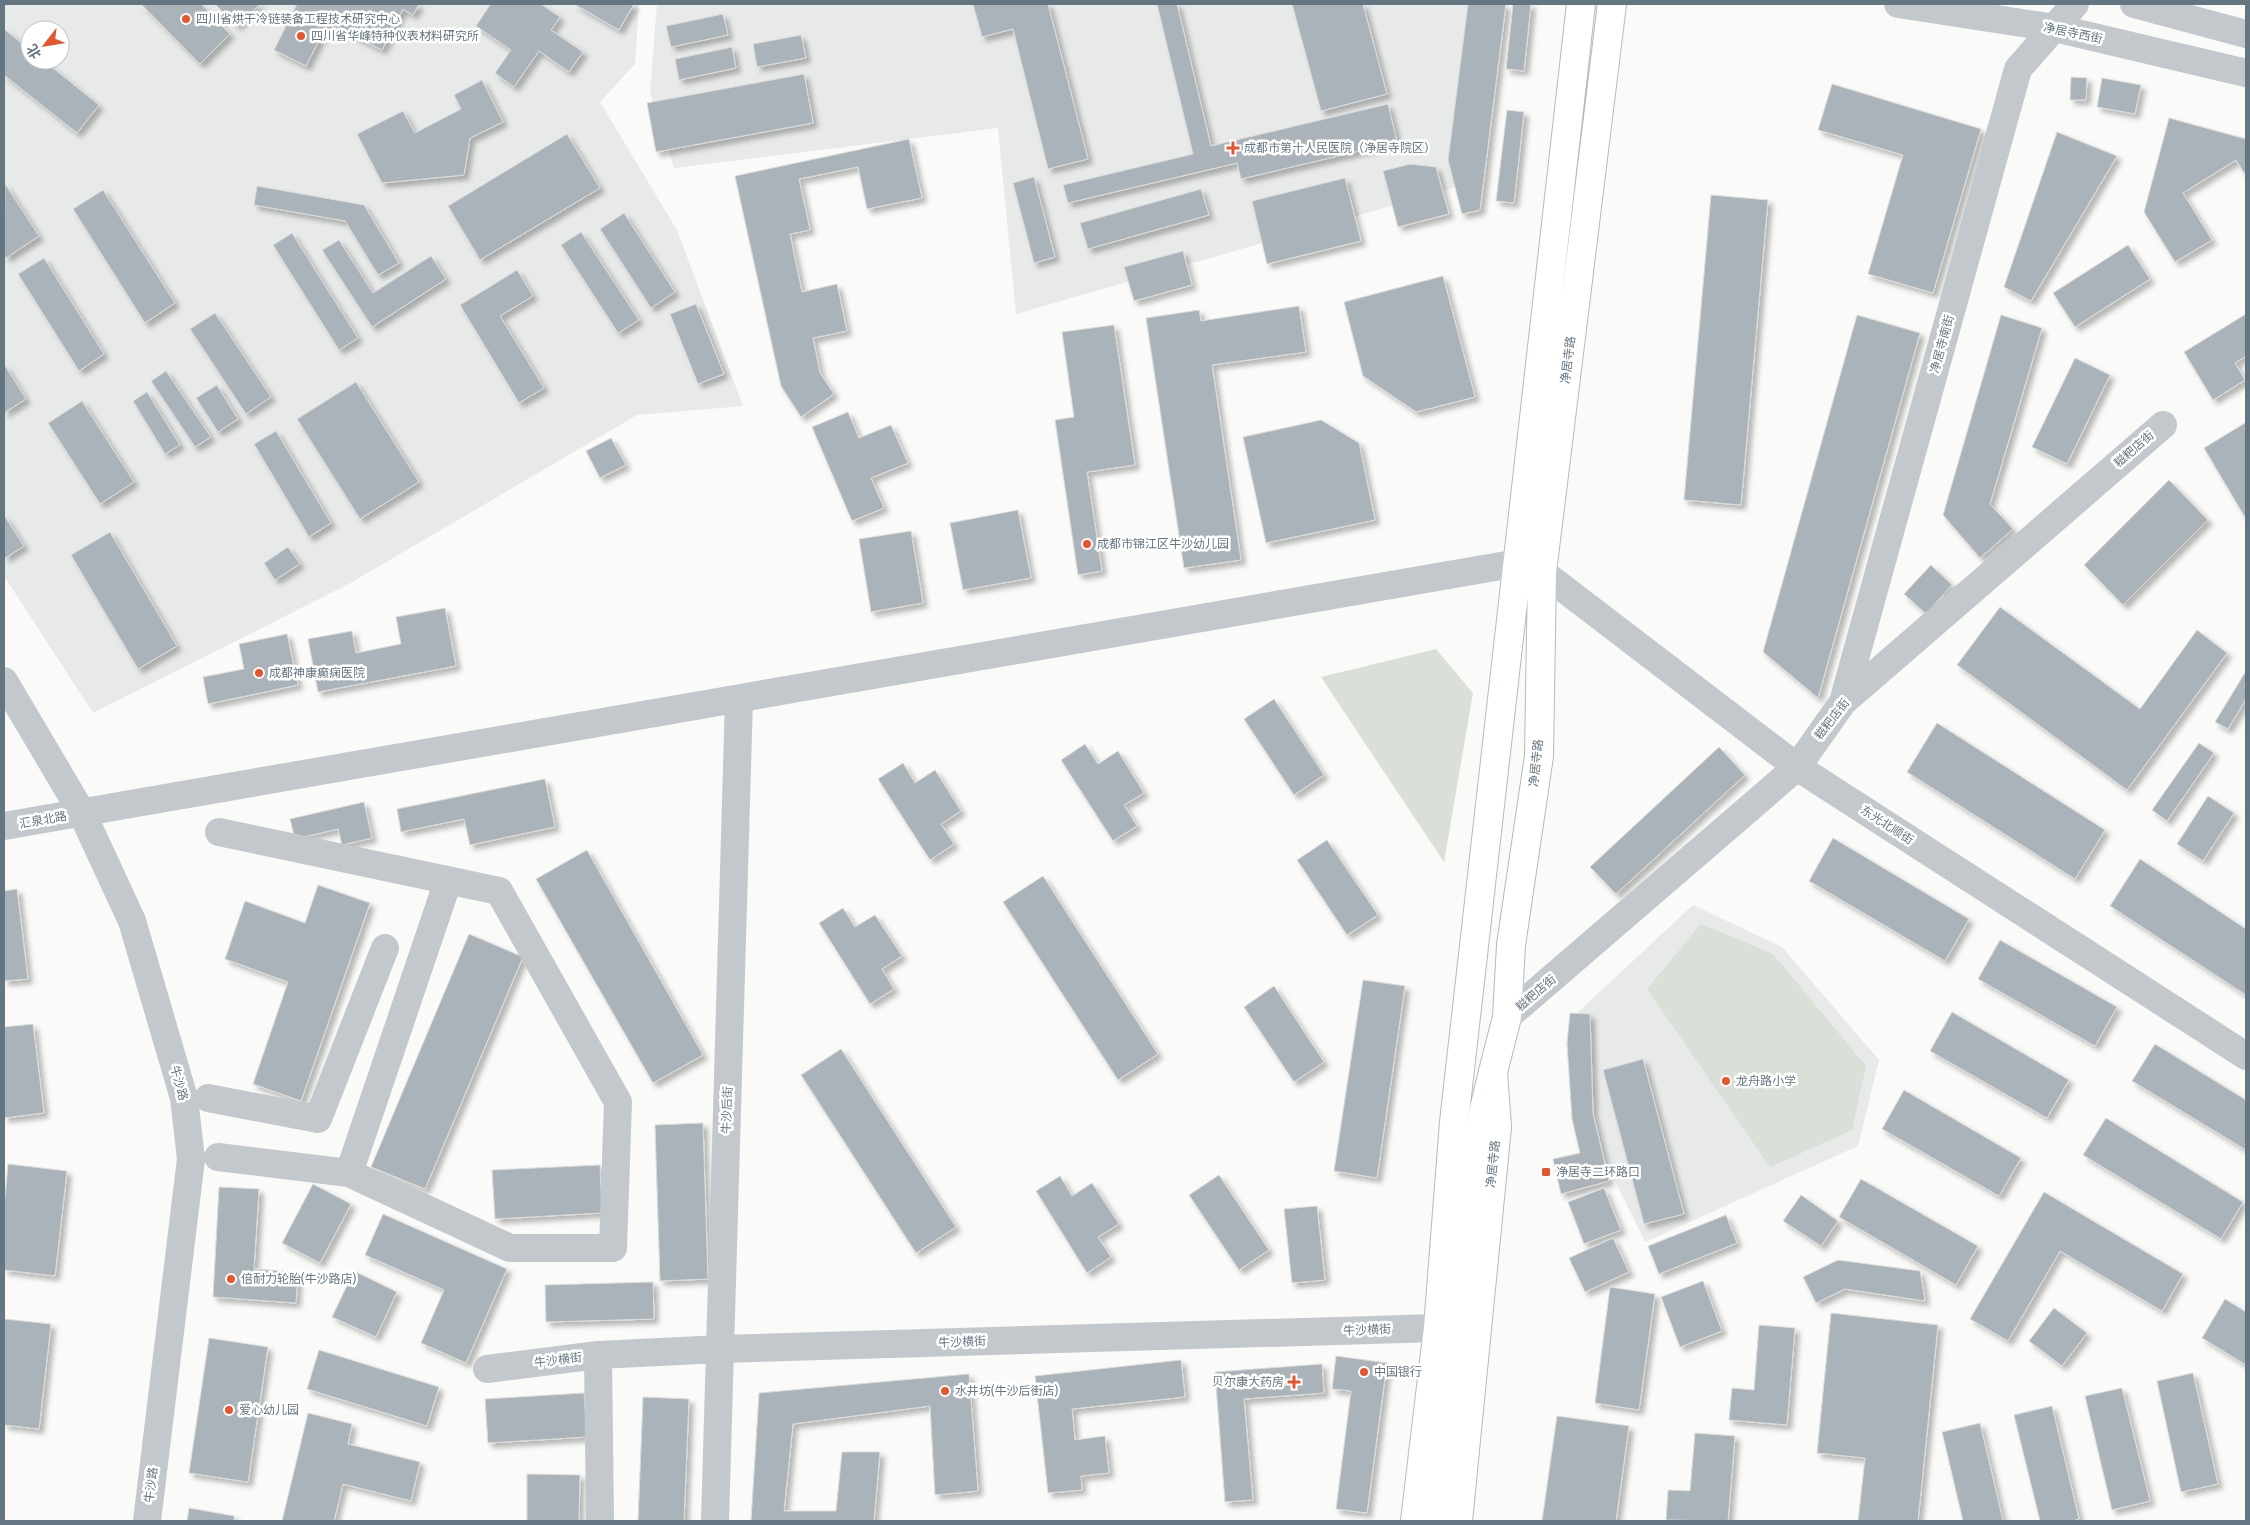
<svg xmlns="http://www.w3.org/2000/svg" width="2250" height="1525" viewBox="0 0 2250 1525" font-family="'Fira Sans Condensed','Noto Sans SC',sans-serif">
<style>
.built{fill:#e8e9e9;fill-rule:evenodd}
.green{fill:#dadfd7}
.building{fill:#aab3b9;stroke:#dcdcda;filter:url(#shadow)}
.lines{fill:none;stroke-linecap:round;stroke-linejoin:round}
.major-casing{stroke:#b5babe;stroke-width:30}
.highway-casing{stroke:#b4b9bd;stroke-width:30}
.minor{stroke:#c3c8cc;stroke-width:28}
.major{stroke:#fff;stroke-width:28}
.highway{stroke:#fff;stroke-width:28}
.poi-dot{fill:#e4572e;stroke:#fff;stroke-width:2}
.labels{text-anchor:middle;stroke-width:5;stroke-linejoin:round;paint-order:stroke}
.poi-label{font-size:12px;fill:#657683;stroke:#fff;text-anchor:start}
.street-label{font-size:12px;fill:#657683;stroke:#fff}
</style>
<defs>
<filter id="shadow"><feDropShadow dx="4.5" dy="4.5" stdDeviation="2.5" flood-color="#0004"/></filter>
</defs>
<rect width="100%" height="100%" fill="#fafaf8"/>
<!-- built -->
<path class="built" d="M4,4H639L635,64L600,102L677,230L743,406L637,415L347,585L93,713L4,576ZM30,30H60V60H30Z
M657,4H1486L1460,186L1016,314L998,128L674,168L650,92Z
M1693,905L1782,947L1879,1060L1858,1146L1645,1242L1577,1103V1013Z"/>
<!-- green -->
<path class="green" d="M1436,649L1473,693L1444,862L1321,677Z
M1701,924L1773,954L1866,1066L1852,1130L1770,1167L1647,989Z"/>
<!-- building -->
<path class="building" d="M141,4H201L230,34L200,64Z
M215,4H260L237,26Z
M297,4H419L413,15L403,9L382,50L328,23L306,66L274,50Z
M487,4H541L560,17L551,30L583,52L569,72L539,51L514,87L495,73L511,50L476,26L490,5Z
M574,4H634L619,30Z
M973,4H1048L1088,159L1048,169L1013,29L982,37Z
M1157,4H1177L1211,146L1388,104L1397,142L1241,179L1237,163L1068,203L1063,185L1193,154Z
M1292,4H1363L1387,94L1321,111Z
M1468,4H1506L1480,210L1462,214L1448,160Z
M1513,4H1531L1524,71L1506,69Z
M723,14L728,35L671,47L666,26Z
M4,29L30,50V60H43L99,105L77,133L4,75Z
M801,35L806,58L757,67L753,44Z
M732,47L736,68L679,80L675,59Z
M804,74L813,123L656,152L647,103Z
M2071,77L2087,78L2086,100H2070Z
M2102,78L2141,85L2135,114L2097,107Z
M482,80L503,122L470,138L464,175L382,183L357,134L403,111L415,133L461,109L454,95Z
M1832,84L1981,129L1933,293L1868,274L1903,155L1818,130Z
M1507,110L1524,112L1514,203L1496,201Z
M2169,118L2246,139V176L2236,160L2183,193L2212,240L2175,262L2144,212Z
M2057,132L2117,156L2031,301L2004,287Z
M567,134L600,188L480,260L448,206Z
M909,139L922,198L867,209L858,167L799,179L810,230L790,234L802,292L837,284L847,331L813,338L820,373L834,394L801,417L781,386L735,176Z
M1410,164L1436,167L1449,214L1398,227L1383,171Z
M1034,177L1055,257L1034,263L1013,183Z
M1345,178L1361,241L1267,264L1252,201Z
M5,184L39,236L6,258L4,254Z
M257,186L364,205L399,263L378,275L345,221L254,205Z
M1201,189L1209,215L1088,249L1080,223Z
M103,190L175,303L145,323L73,209Z
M1711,195L1768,200L1741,505L1684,500Z
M624,213L675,292L651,308L600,229Z
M581,232L639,320L618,333L561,245Z
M292,233L358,338L339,350L273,245Z
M339,240L373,293L431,256L446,279L372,327L322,250Z
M2128,245L2150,279L2075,327L2053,293Z
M1183,251L1192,285L1134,301L1124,267Z
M44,258L104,354L79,371L18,274Z
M517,270L533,296L500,316L544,388L519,403L460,305Z
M1443,276L1475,397L1416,412L1363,376L1344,302Z
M696,304L724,374L698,384L670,314Z
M1299,306L1306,352L1212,365L1241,560L1184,568L1146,318L1199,310L1201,321Z
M215,313L271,397L246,414L190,329Z
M2246,314V356L2235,363L2245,380L2213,400L2184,352Z
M1857,315L1920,333L1818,698L1763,652Z
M2001,315L2042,328L1990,504L2013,529L1980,558L1943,515Z
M1114,325L1135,465L1087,472L1102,571L1078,575L1055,420L1074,417L1062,332Z
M2075,358L2110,375L2067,464L2032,447Z
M4,364L26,399L4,413Z
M166,371L211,437L195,447L151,381Z
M356,382L419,482L360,519L297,419Z
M217,385L238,419L218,432L196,398Z
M147,392L180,445L165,454L133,401Z
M82,401L134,482L100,504L48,423Z
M848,412L859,438L891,425L908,463L871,478L884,508L852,521L812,427Z
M1321,420L1359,443L1375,520L1266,543L1243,437Z
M2245,423L2246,424V519L2204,448Z
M276,431L331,523L309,537L254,444Z
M611,438L626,465L600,478L586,451Z
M2169,480L2208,520L2123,605L2084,565Z
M1018,510L1031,578L963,590L950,523Z
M4,515L24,546L5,558L4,556Z
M911,531L923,603L871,612L859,539Z
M110,532L177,646L138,669L71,555Z
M288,547L300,564L275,580L264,563Z
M1931,565L1952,585L1926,614L1904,594Z
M2000,607L2140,709L2197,630L2227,653L2127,790L1957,665Z
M445,608L456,666L318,692L308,639L352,631L356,653L401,644L396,617Z
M287,634L298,685L208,704L203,677L244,669L239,644Z
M2246,671V699L2228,729L2215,722Z
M1274,699L1324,775L1294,795L1244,719Z
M1937,723L2105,830L2075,879L1907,772Z
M2199,743L2214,753L2167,821L2152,810Z
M1085,744L1098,764L1118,751L1144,793L1124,805L1137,826L1113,841L1061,760Z
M1719,747L1745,775L1616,894L1590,867Z
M903,763L915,783L935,770L961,811L941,824L954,844L930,860L878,779Z
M545,779L555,827L470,845L464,819L401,832L397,809Z
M2208,796L2234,813L2203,861L2177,844Z
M364,802L372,838L342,845L338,829L295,839L290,819Z
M1833,838L1969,919L1945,961L1809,881Z
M1327,840L1378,915L1347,935L1297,860Z
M587,850L703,1055L653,1083L536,879Z
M2140,859L2246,929V995L2110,906Z
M1043,876L1158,1054L1118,1080L1003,902Z
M318,885L370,903L301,1101L253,1084L288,982L225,959L245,901L305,923Z
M17,889L28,979L4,981V891Z
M843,908L855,927L875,915L902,956L882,969L894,989L870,1004L819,923Z
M469,934L523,957L425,1189L371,1167Z
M2000,940L2117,1007L2095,1046L1978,979Z
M1363,980L1405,986L1377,1178L1334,1171Z
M1274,986L1324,1062L1294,1082L1244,1007Z
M1952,1012L2069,1080L2047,1118L1930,1051Z
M1570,1013L1590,1014L1593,1113L1609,1181L1561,1194L1553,1159L1580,1153L1572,1119L1567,1043Z
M33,1024L44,1113L4,1118V1027Z
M2155,1044L2246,1100V1150L2132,1081Z
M841,1049L956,1227L916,1253L801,1075Z
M1643,1059L1684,1214L1644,1224L1603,1070Z
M1904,1090L2021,1158L1999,1196L1882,1129Z
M2106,1118L2243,1202L2221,1239L2083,1155Z
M703,1123L708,1279L660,1281L655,1125Z
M8,1164L67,1171L55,1276L4,1270V1207Z
M600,1165L602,1213L495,1219L492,1170Z
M1219,1175L1269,1250L1239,1270L1189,1195Z
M1060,1176L1072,1196L1092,1183L1119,1224L1098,1237L1111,1257L1087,1273L1036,1191Z
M1861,1179L1978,1246L1956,1285L1839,1217Z
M313,1184L351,1204L320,1263L282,1243Z
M219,1187L259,1189L254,1269L298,1272L296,1303L213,1297Z
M1604,1188L1621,1230L1584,1244L1568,1202Z
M2044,1192L2183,1274L2162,1311L2060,1251L2008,1341L1970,1319Z
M1801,1195L1838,1221L1821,1246L1783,1221Z
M1317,1206L1325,1280L1292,1283L1284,1209Z
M383,1214L507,1269L466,1363L421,1343L444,1290L365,1255Z
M1726,1215L1737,1243L1659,1274L1648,1246Z
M1613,1238L1629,1272L1585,1292L1569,1258Z
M1838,1260L1920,1271L1925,1301L1845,1289L1816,1303L1803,1277Z
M354,1271L397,1292L376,1337L332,1317Z
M1703,1281L1722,1331L1680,1347L1661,1297Z
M653,1282L654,1319L546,1322L545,1285Z
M1610,1287L1655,1294L1639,1410L1595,1403Z
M2225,1299L2246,1312V1365L2202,1338Z
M2054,1308L2087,1333L2062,1366L2029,1341Z
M1831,1313L1938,1325L1918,1521H1858L1865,1458L1817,1453Z
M4,1319L51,1324L39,1429L4,1425Z
M1759,1325L1795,1328L1787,1425L1729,1420L1732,1388L1754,1390Z
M209,1338L268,1347L248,1482L189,1473Z
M319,1350L439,1387L427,1426L307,1389Z
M1336,1356L1387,1363L1367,1513L1336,1509L1351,1391L1332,1389Z
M1181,1360L1185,1397L1072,1409L1075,1440L1105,1436L1109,1473L1081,1476L1082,1490L1048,1493L1035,1376Z
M1322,1364L1324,1393L1244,1399L1253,1500L1225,1502L1215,1372Z
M2193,1373L2218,1484L2181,1492L2157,1381Z
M969,1374L978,1491L935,1495L930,1406L793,1424L784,1511H836L842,1452H880L874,1521H751L759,1393Z
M2122,1388L2150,1501L2112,1510L2085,1396Z
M584,1393L587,1437L488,1443L485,1399Z
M643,1397L689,1399L684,1521H638Z
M2052,1406L2079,1519L2072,1521H2040L2014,1415Z
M308,1413L352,1424L348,1444L420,1462L411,1501L343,1484L334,1521H282Z
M1557,1416L1629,1426L1616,1521H1542Z
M1980,1423L2003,1521H1963L1942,1432Z
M1695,1433L1735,1436L1728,1521L1666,1520L1668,1490L1690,1491Z
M527,1474L580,1475L579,1521H527Z
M189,1508L234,1516V1521H187Z"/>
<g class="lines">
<!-- major casing -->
<g class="major-casing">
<path id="major" d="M1415,1521L1438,1328L1454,1122L1581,4
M1458,1521L1497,1127L1493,1072L1507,1017L1511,945L1539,756L1542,572L1612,4"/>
</g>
<!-- highway casing -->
<g class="highway-casing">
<path id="highway" d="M1434,1521L1452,1348L1483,1113L1493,1072"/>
</g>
<!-- minor -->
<path class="minor" d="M1898,4L2055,28L2246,73
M2134,4L2246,34
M1542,572L1797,767L2246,1056
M4,681L82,813L132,921L184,1098L191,1159L147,1521
M1843,702L2018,69L2075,4
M4,826L1518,563
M1507,1017L1797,767L1843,702L2163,425
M208,1098L318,1119L385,948
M218,1157L349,1173L510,1248H613L618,1102L499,891L219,832
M349,1173L448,881
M598,1355L600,1521
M487,1369L598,1355L721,1349L1438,1328
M715,1521L739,699"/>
<!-- major -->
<use href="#major" class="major"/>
<!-- highway -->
<use href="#highway" class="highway"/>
</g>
<!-- markers -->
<g class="poi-dot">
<circle cx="186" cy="19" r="5"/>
<circle cx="301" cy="36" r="5"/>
<path d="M1230.5 140.5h5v5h5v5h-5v5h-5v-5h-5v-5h5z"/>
<circle cx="1087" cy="544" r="5"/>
<circle cx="259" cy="673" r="5"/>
<circle cx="1726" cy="1081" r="5"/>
<rect x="1541" y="1167" width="10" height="10" rx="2.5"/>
<circle cx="231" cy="1279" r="5"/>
<circle cx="1364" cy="1372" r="5"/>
<path d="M1291.5 1374.5h5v5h5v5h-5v5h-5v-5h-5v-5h5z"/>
<circle cx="945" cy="1391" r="5"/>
<circle cx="229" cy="1410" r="5"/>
</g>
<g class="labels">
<!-- poi labels -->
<g class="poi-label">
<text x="196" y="23">四川省烘干冷链装备工程技术研究中心</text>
<text x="311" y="40">四川省华峰特种仪表材料研究所</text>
<text x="1244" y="152">成都市第十人民医院（净居寺院区）</text>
<text x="1097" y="548">成都市锦江区牛沙幼儿园</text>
<text x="269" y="677">成都神康癫痫医院</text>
<text x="1736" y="1085">龙舟路小学</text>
<text x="1556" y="1176">净居寺二环路口</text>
<text x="241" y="1283">倍耐力轮胎(牛沙路店)</text>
<text x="1374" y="1376">中国银行</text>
<text x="1284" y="1386" text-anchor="end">贝尔康大药房</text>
<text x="955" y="1395">水井坊(牛沙后街店)</text>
<text x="239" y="1414">爱心幼儿园</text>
</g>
<!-- street labels -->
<g class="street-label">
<text transform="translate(2073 33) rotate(12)" y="4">净居寺西街</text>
<text transform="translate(1942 344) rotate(-75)" y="4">净居寺南街</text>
<text transform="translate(1568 360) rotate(-83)" y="4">净居寺路</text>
<text transform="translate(2134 449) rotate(-41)" y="4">糍粑店街</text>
<text transform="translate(1832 719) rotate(-52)" y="4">糍粑店街</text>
<text transform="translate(1536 763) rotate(-84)" y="4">净居寺路</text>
<text transform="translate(43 820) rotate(-10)" y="4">汇泉北路</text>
<text transform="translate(1887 825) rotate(33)" y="4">东光北顺街</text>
<text transform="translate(1536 993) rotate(-41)" y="4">糍粑店街</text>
<text transform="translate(179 1083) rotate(75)" y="4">牛沙路</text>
<text transform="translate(727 1110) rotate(-88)" y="4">牛沙后街</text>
<text transform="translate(1493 1164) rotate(-84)" y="4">净居寺路</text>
<text transform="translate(1367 1330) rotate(-2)" y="4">牛沙横街</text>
<text transform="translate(962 1342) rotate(-2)" y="4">牛沙横街</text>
<text transform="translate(558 1360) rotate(-7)" y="4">牛沙横街</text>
<text transform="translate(151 1485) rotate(-83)" y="4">牛沙路</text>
</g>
</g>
<!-- border -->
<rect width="2250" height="1525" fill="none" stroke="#657683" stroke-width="10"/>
<!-- north arrow -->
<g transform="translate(45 45) rotate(239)"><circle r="24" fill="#ffffff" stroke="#c1c8cd"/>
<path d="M0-4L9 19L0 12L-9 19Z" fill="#e4572e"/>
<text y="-8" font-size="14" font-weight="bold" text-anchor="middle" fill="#657683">北</text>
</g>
</svg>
